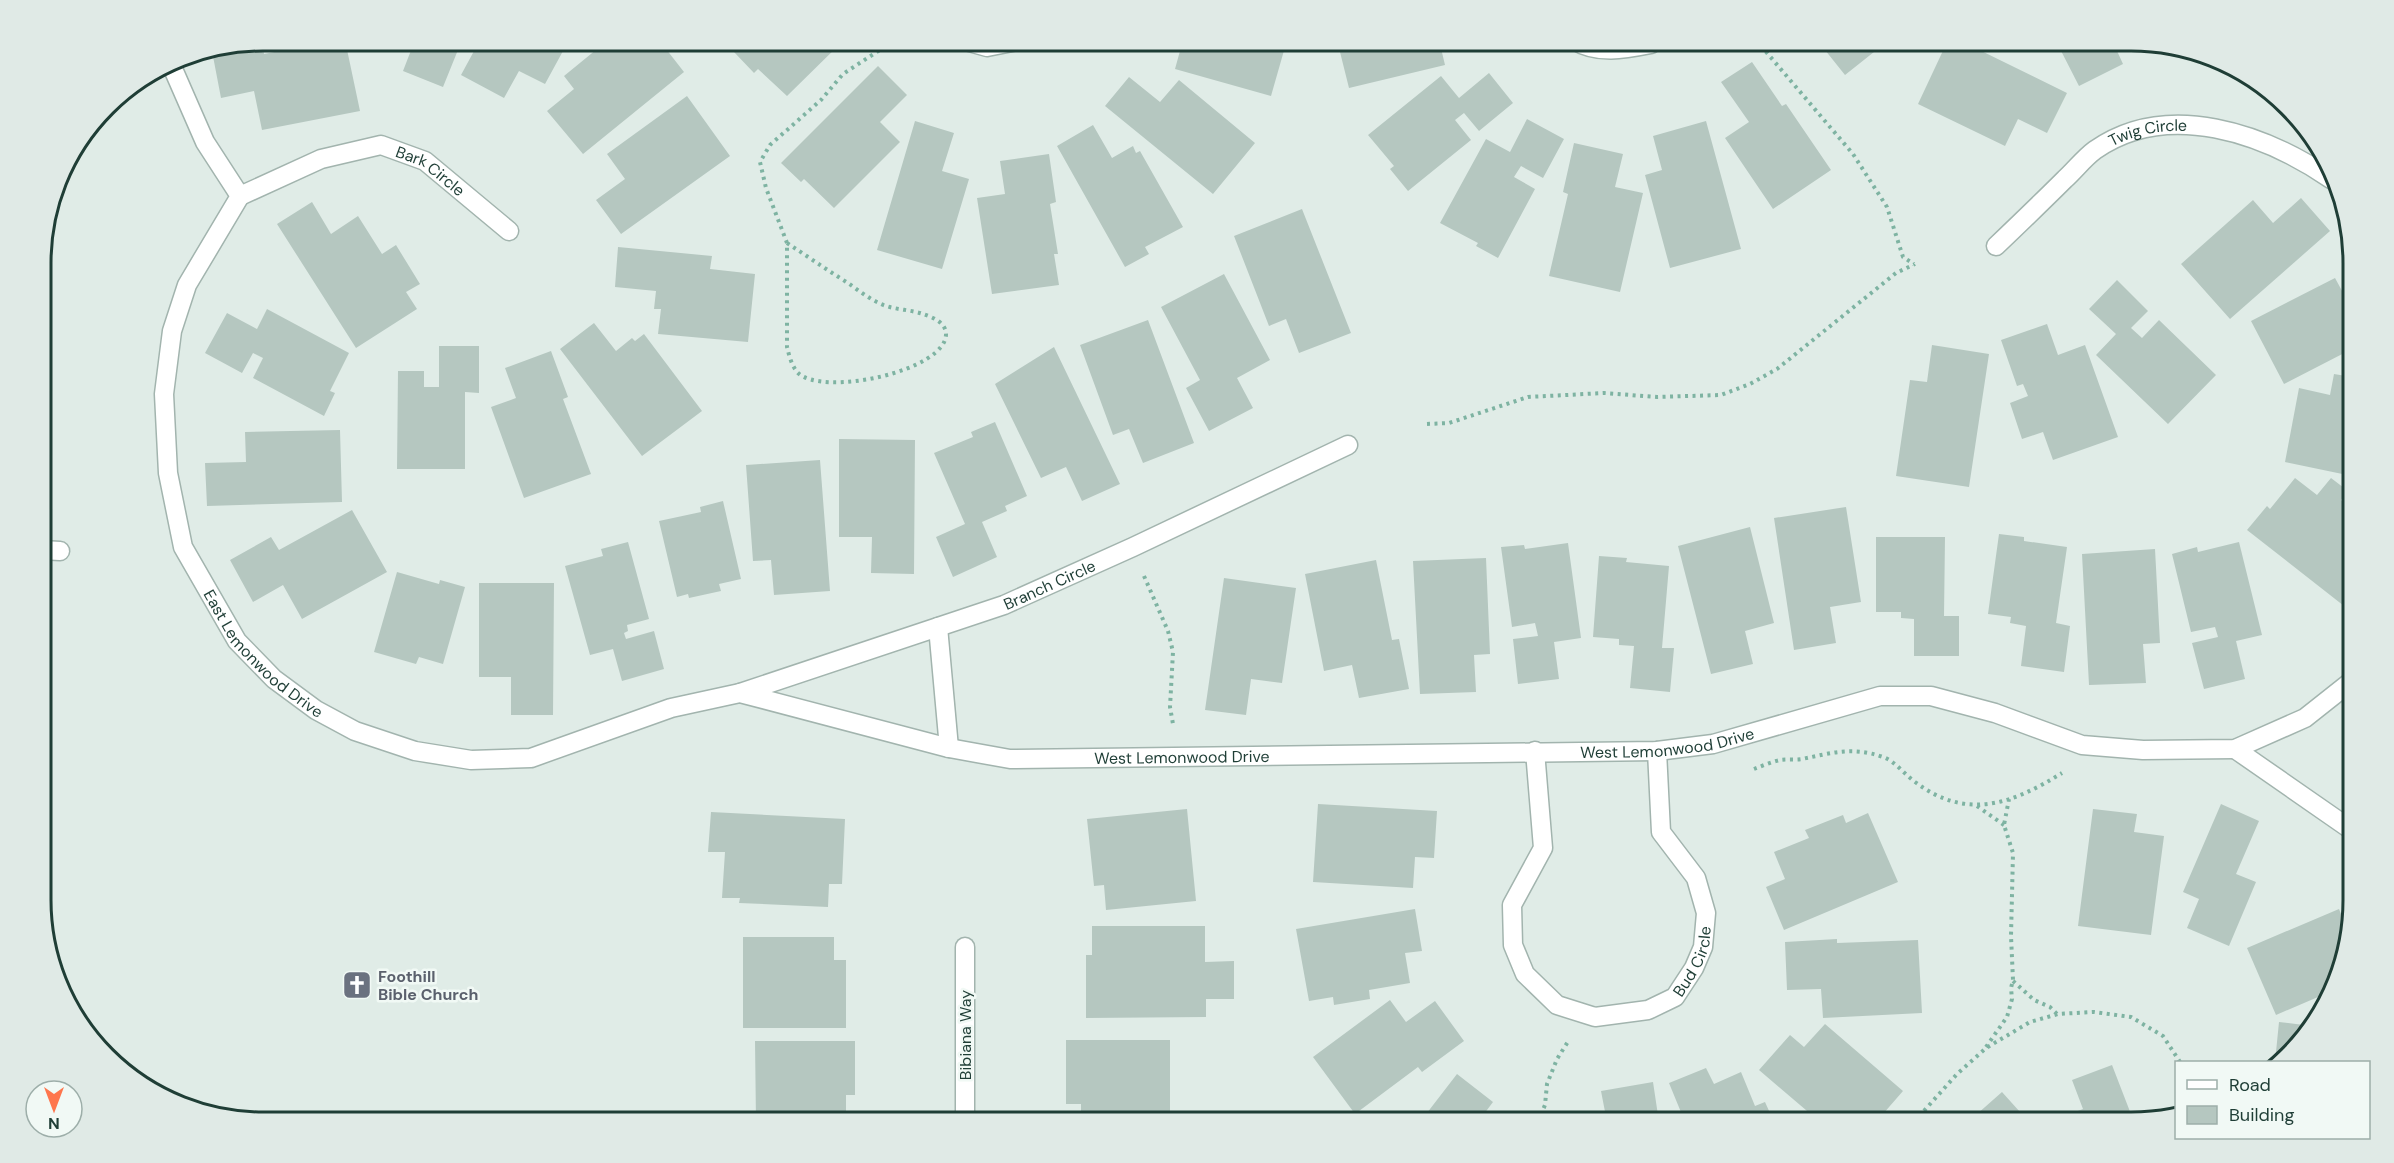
<svg xmlns="http://www.w3.org/2000/svg" width="2394" height="1163" viewBox="0 0 2394 1163" font-family="'DM Sans',sans-serif">
<style>
.building{fill:#b5c7c0}
.lines{fill:none;stroke-linecap:round;stroke-linejoin:round}
.minor-casing{stroke:#a2b4ae;stroke-width:21}
.path{stroke:#7eb3a2;stroke-width:4;stroke-dasharray:3 4.5;stroke-linecap:butt}
.minor{stroke:#fff;stroke-width:18}
.labels{text-anchor:middle;stroke-width:5;stroke-linejoin:round;paint-order:stroke}
.street-label{font-size:16px;fill:#1f3e36;stroke:#f1f9f5}
.worship-label{font-size:16px;font-weight:bold;fill:#5b616d;stroke:#f1f9f5;text-anchor:start}
.rim{fill:none;stroke:#1f3e36;stroke-width:3}
</style>
<rect width="100%" height="100%" fill="#e0ece7"/>
<!-- building -->
<path class="building" d="M336,40H345L360,111L262,130L254,91L221,98L212,51L262,42L264,54Z
M415,40H462L443,87L403,71Z
M480,40H569L545,84L519,71L504,98L461,75Z
M608,40H659L684,72L583,154L547,111L574,89L564,76Z
M746,40H844L787,96L758,69L754,73L734,52Z
M1183,40H1287L1271,96L1175,69Z
M1337,40H1439L1445,65L1349,88Z
M1817,40H1895L1881,52L1879,48L1845,75Z
M1948,40H1959L2067,93L2047,133L2018,119L2005,146L1918,104Z
M2062,40H2112L2123,64L2079,86L2057,43Z
M1752,62L1782,106L1786,104L1831,170L1773,209L1725,138L1749,122L1721,82Z
M878,66L907,95L880,122L900,142L834,208L804,179L801,182L781,163Z
M1489,73L1513,103L1479,131L1464,113L1455,120L1471,140L1408,191L1390,169L1394,166L1368,135L1441,76L1459,98Z
M1129,77L1160,102L1179,80L1255,143L1213,194L1105,106Z
M687,96L730,156L621,234L596,200L625,179L607,154Z
M1527,119L1564,139L1543,178L1521,166L1514,177L1535,189L1498,258L1476,246L1478,243L1440,223L1486,139L1510,152Z
M915,121L954,133L942,171L969,179L942,269L877,250Z
M1706,121L1741,249L1670,268L1645,175L1662,170L1653,136Z
M1093,125L1112,158L1133,146L1136,153L1140,151L1183,227L1145,247L1149,254L1125,267L1057,146Z
M1574,143L1623,154L1615,187L1643,193L1620,292L1549,276L1568,194L1563,192Z
M1049,154L1056,202L1050,204L1058,254H1054L1059,285L992,294L977,198L1005,194L1000,161Z
M2301,198L2330,231L2230,319L2181,264L2253,200L2273,223Z
M312,202L331,234L358,216L382,254L396,245L420,284L406,292L417,309L356,348L277,224Z
M1302,209L1351,333L1299,353L1286,319L1269,326L1234,236Z
M618,247L712,256L710,269L755,274L748,342L658,334L661,309H654L656,291L615,287Z
M1224,274L1270,360L1237,378L1253,408L1209,431L1186,388L1200,380L1161,307Z
M2335,278L2347,300L2352,297V349L2284,384L2251,321Z
M2117,280L2148,311L2131,328L2142,338L2159,320L2216,375L2168,424L2096,355L2116,334L2089,309Z
M267,309L349,353L330,391L335,393L324,416L253,378L263,358L253,353L242,373L205,353L227,313L257,329Z
M1148,320L1194,443L1143,463L1129,429L1113,435L1080,345Z
M594,323L616,351L632,338L635,341L644,334L702,411L642,456L560,349Z
M2047,324L2058,355L2085,345L2118,437L2053,460L2043,432L2022,439L2010,403L2028,396L2023,384L2017,386L2001,340Z
M1932,345L1989,354L1969,487L1896,476L1910,380L1927,382Z
M439,346H479V393L465,392V469H397L398,371H424V387H439Z
M1054,347L1120,484L1082,501L1066,467L1041,478L995,384Z
M551,351L568,397L563,399L591,474L524,498L491,407L516,398L505,368Z
M2334,374L2352,377V476L2285,462L2299,388L2330,395Z
M995,422L1027,496L1005,506L1007,511L982,522L997,557L953,577L936,537L965,524L934,453L973,437L971,432Z
M340,430L342,502L207,506L205,463L246,462L245,432Z
M839,439L915,440L914,574L871,573L872,537H839Z
M820,460L830,591L774,595L771,560L753,561L746,465Z
M2295,478L2317,495L2331,478L2348,491L2341,500L2352,509V519L2350,522L2352,524L2353,613L2247,530L2267,506L2270,509Z
M723,501L741,579L719,584L721,591L689,598L688,594L677,597L659,521L701,512L700,507Z
M1846,507L1861,602L1830,607L1836,643L1794,650L1774,518Z
M352,510L387,572L302,619L283,585L253,602L230,560L271,537L279,550Z
M1750,527L1774,623L1745,631L1753,664L1711,674L1678,546Z
M1999,534L2024,537V541L2067,547L2056,623L2070,626L2064,672L2021,666L2026,626L2010,623L2011,617L1988,614Z
M1876,537H1945L1944,616H1959V656H1914V619L1901,618V612H1876Z
M628,542L649,619L627,625L628,631L624,633L626,639L654,631L664,669L622,681L613,649L590,655L565,566L603,556L601,549Z
M2239,542L2262,635L2236,641L2245,679L2204,689L2192,643L2218,637L2215,627L2191,632L2172,554L2197,547L2198,552Z
M1568,543L1581,638L1554,642L1559,679L1518,684L1513,639L1538,636L1535,623L1512,627L1501,547L1524,545L1525,549Z
M2155,549L2160,643L2143,644L2146,683L2089,685L2082,554Z
M1599,556L1627,558L1626,562L1669,566L1662,648H1674L1670,692L1630,688L1634,646L1619,645V639L1593,637Z
M1486,558L1490,654L1474,655L1476,692L1420,694L1413,561Z
M1376,560L1392,640L1399,639L1409,689L1359,698L1352,665L1324,671L1305,574Z
M397,572L439,584L440,580L465,587L443,664L419,657L416,664L374,652Z
M1224,578L1296,588L1282,683L1251,679L1246,715L1205,710Z
M479,583H554L553,715H511V677H479Z
M1318,804L1437,811L1434,858L1415,857L1413,888L1313,882Z
M2221,804L2259,821L2236,874L2256,882L2229,946L2187,928L2199,899L2183,892Z
M1187,809L1196,901L1106,910L1104,885L1094,886L1087,819Z
M2093,809L2137,814L2134,832L2164,836L2151,935L2078,926Z
M711,812L845,819L842,884H829L828,907L739,903L740,898H722L725,852H708Z
M1868,813L1898,882L1784,930L1766,887L1785,879L1774,852L1809,838L1805,830L1843,815L1846,823Z
M1415,909L1422,951L1405,953L1410,983L1369,990L1370,999L1334,1005L1333,997L1309,1001L1296,929Z
M2339,909L2347,929L2332,991L2276,1015L2247,948Z
M1092,926H1205V962L1234,961V999H1206V1017L1086,1018V955H1092Z
M743,937H834V960H846V1028H743Z
M1837,939V943L1918,940L1922,1013L1823,1018L1821,989L1787,990L1785,942Z
M1390,1000L1406,1022L1435,1001L1464,1041L1422,1072L1418,1067L1355,1114L1313,1057Z
M2279,1022L2312,1026L2298,1046L2280,1062H2275Z
M1825,1024L1903,1091L1876,1122H1820L1759,1070L1790,1035L1804,1047Z
M1066,1040H1170V1122H1081V1104H1066Z
M755,1041H855V1095H846V1122H756Z
M2112,1065L2134,1122H2070L2067,1115L2083,1109L2072,1080Z
M1706,1068L1714,1084L1741,1072L1755,1106L1765,1102L1774,1122H1685L1669,1083Z
M1457,1074L1493,1102L1478,1122H1420Z
M1653,1082L1659,1122H1607L1601,1091Z
M2002,1092L2029,1122H1968Z"/>
<g class="lines">
<!-- minor casing -->
<g class="minor-casing">
<g id="minor">
<path d="M962,40L987,47L1022,40"/>
<path d="M1574,40C1598,55 1626,49 1651,44L1655,40"/>
<path id="s1" d="M170,62L205,142L240,196L187,285L172,331L164,394L168,473L183,547L237,641L274,679L316,710L355,731L415,751L471,760L531,758L671,708L740,693L949,748L1010,759L1657,751L1713,744L1880,696H1931L1995,713L2082,745L2143,750L2235,749L2305,718L2353,680"/>
<path id="s2" d="M240,196L321,159L381,145L425,161L509,231"/>
<path id="s3" d="M1996,246C2019,224 2042,202 2065,179C2075,170 2084,158 2095,150C2168,99 2265,134 2331,179"/>
<path d="M42,550L60,551"/>
<path d="M938,627L949,748"/>
<path id="s4" d="M740,693L1004,605L1133,547L1348,445"/>
<path d="M2235,749L2353,831"/>
<path id="s5" d="M1535,751L1543,848L1512,905L1513,945L1525,974L1557,1005L1595,1017L1648,1010L1675,997L1694,968L1703,947L1706,913L1696,878L1661,832L1657,751"/>
<path d="M965,1122V947"/>
</g>
</g>
<!-- path -->
<path class="path" d="M1756,40L1853,154L1887,207L1903,257L1914,264
M787,243C807,256 827,270 848,283C858,290 868,298 879,303C892,310 909,309 923,314C932,317 945,322 946,333C948,371 821,398 797,372C791,364 789,355 787,347V243L766,188L760,162L770,145L821,100L843,74L895,40
M1427,424L1449,423L1528,397L1604,393L1657,397L1721,395L1750,384L1777,369L1896,273L1915,264
M1144,576L1168,631L1173,652L1170,707L1173,724
M1754,769C1762,766 1771,762 1780,760C1787,759 1795,760 1802,759C1832,753 1852,746 1883,757C1895,761 1904,774 1915,782C1967,821 2012,804 2062,773
M1977,806L2004,825
M2013,981L2034,1000L2050,1007L2057,1014
M1986,1047L2007,1017L2012,999L2011,988L2013,980L2011,936L2013,853L2004,825L2009,799
M1538,1122L1545,1105L1547,1084L1557,1059L1569,1040
M1914,1122L1957,1074L1986,1048L2030,1022L2058,1014L2094,1012L2131,1017L2163,1036L2180,1062"/>
<!-- minor -->
<use href="#minor" class="minor"/>
</g>
<!-- icons -->
<defs>
<g id="church-square" transform="scale(1.5)"><rect x="-9" y="-9" width="18" height="18" rx="4" fill="#6b7280" stroke="#f1f9f5"/><path d="M-1.2-6h2.4v3.5h3.3v2.4h-3.3V6h-2.4V-.1h-3.3v-2.4h3.3Z" fill="#fff"/></g>
</defs>
<g fill-rule="evenodd">
<use href="#church-square" x="357" y="985"/>
</g>
<g class="labels">
<!-- street labels -->
<g class="street-label">
<text dy="6" stroke="none"><textPath href="#s3" startOffset="195">Twig Circle</textPath></text>
<text dy="6" stroke="none"><textPath href="#s2" startOffset="207">Bark Circle</textPath></text>
<text dy="6" stroke="none"><textPath href="#s4" startOffset="328">Branch Circle</textPath></text>
<text dy="6" stroke="none"><textPath href="#s1" startOffset="657">East Lemonwood Drive</textPath></text>
<text dy="6" stroke="none"><textPath href="#s1" startOffset="2115">West Lemonwood Drive</textPath></text>
<text dy="6" stroke="none"><textPath href="#s1" startOffset="1629">West Lemonwood Drive</textPath></text>
<text dy="6" stroke="none"><textPath href="#s5" startOffset="442">Bud Circle</textPath></text>
<text transform="translate(965 1035) rotate(-90)" y="6">Bibiana Way</text>
</g>
<!-- worship labels -->
<g class="worship-label">
<text x="378" y="982">Foothill<tspan x="378" dy="18">Bible Church</tspan></text>
</g>
</g>
<!-- crop -->
<path d="M0 0H2394V1163H0ZM263 51H2131A212 212 0 0 1 2343 263V900A212 212 0 0 1 2131 1112H263A212 212 0 0 1 51 900V263A212 212 0 0 1 263 51Z" fill="#e0eae6" fill-rule="evenodd"/>
<path class="rim" d="M263 51H2131A212 212 0 0 1 2343 263V900A212 212 0 0 1 2131 1112H263A212 212 0 0 1 51 900V263A212 212 0 0 1 263 51Z"/>
<!-- legend -->
<rect x="2175" y="1061" width="195" height="78" fill="#f1f9f5" stroke="#9daea9" stroke-width="1.5"/>
<rect x="2187" y="1080" width="30" height="9" fill="#ffffff" stroke="#9daea9" stroke-width="1.5"/>
<text x="2229" y="1091" font-size="18" fill="#1f3e36">Road</text>
<rect x="2187" y="1106" width="30" height="18" fill="#b5c7c0" stroke="#9daea9" stroke-width="1.5"/>
<text x="2229" y="1121" font-size="18" fill="#1f3e36">Building</text>
<!-- north arrow -->
<g transform="translate(54 1109) rotate(180)"><circle r="28" fill="#f1f9f5" stroke="#9daea9" stroke-width="1.5"/>
<path d="M0-4.5L10 22L0 15L-10 22Z" fill="#fe764d"/>
<text y="-9" font-size="16" font-weight="bold" text-anchor="middle" fill="#1f3e36">N</text>
</g>
</svg>
